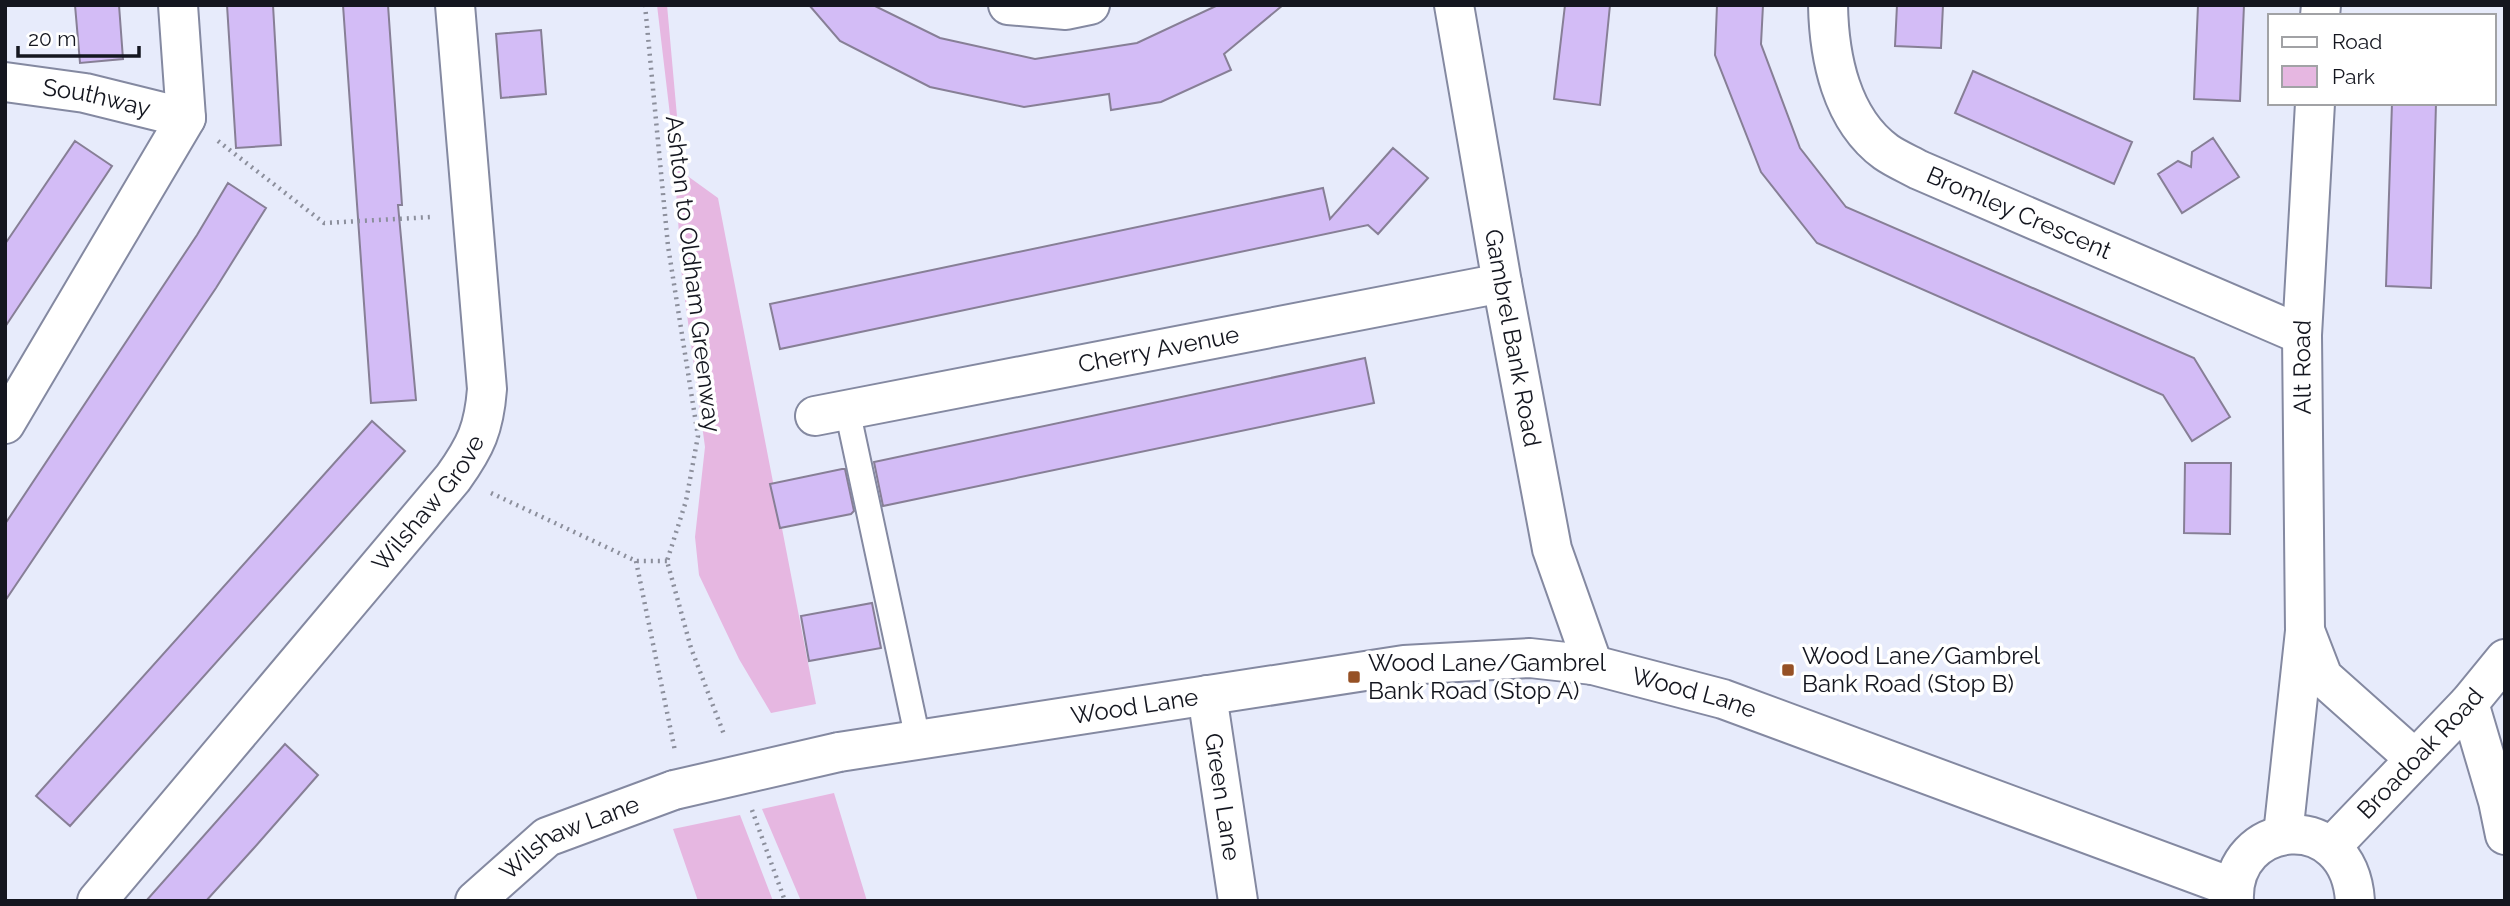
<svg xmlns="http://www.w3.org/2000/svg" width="2510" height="906" viewBox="0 0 2510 906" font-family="Raleway,sans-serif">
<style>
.green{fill:#e6b7e1}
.building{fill:#d3bcf6;stroke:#877f96;stroke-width:2}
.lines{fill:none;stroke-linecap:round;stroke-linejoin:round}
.lane-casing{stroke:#8489a1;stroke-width:28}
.street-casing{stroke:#8489a1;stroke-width:42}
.path{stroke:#8c8f9c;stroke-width:4.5;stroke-dasharray:2 5;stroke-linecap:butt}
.lane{stroke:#fff;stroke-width:24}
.street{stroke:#fff;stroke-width:38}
.street-bridge-casing{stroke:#8489a1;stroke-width:42;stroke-linecap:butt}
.street-bridge{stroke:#fff;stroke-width:38}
.poi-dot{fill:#965125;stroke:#fff;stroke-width:2.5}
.labels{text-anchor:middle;stroke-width:7;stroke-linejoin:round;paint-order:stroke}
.street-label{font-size:24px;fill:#14161f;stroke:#fff}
.poi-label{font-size:24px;fill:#14161f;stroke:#fff;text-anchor:start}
</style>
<rect width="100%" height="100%" fill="#e7ebfb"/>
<!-- green -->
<path class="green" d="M657,5H667L682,172L718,198L816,704L771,713L739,659L699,575L695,537L705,447L682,278L672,132Z
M834,793L867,901H801L762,809Z
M740,815L773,901H698L673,829Z"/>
<!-- building -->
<path class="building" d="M75,5H119L123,59L80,63Z
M227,5H273L281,145L236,148Z
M343,5H388L402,205H398L416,400L371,403Z
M809,5H873L940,38L1035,59L1137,43L1218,5H1283L1224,54L1231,70L1161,102L1111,110L1109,94L1024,107L930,87L840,41Z
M1565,5H1610L1600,105L1554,99Z
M1717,5H1763L1761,44L1800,148L1846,207L2194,358L2230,417L2192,441L2163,395L1817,243L1761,172L1715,55Z
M1897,5H1943L1941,48L1895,46Z
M2198,5H2244L2240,101L2194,99Z
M541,30L546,94L501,98L496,34Z
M1973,71L2132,142L2114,184L1955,113Z
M2392,103H2436L2431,288L2386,286Z
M2213,138L2239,177L2182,213L2158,174L2178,161L2191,167L2192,152Z
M75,141L112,166L5,327V244Z
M1393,148L1428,178L1378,234L1368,225L780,349L770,304L1323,188L1330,219Z
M228,183L266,208L216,288L5,601V524L197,235Z
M1365,358L1374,403L883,506L874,462Z
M372,421L405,451L70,826L36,796Z
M2185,463H2231L2230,534L2184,533Z
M842,469H845L854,511L851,514L780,528L770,484Z
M872,603L881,648L809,661L801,616Z
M285,744L318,775L254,848L206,901H146Z"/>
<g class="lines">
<!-- lane casing -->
<g class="lane-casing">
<path id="lane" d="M847,409L918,740"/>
</g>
<!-- street casing -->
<g class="street-casing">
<g id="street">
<path d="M1008,5L1066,10L1090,5"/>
<path id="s1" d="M1454,5L1502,283L1552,549L1593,665"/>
<path id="s2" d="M1828,5C1829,57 1841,119 1886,152C1896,159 1908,164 1919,170L2302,335"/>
<path d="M2320,16L2321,5"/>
<path id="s3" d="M5,82L85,93L186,118"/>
<path id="s4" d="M815,416L1502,283"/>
<path d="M5,424L186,118L178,5"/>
<path d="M2306,633L2323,677L2415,759"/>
<path id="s5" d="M1207,695L1238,901"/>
<path d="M2469,703L2498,801L2505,835"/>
<path id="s6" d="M839,752L1404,665L1530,658L1593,665L1723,699L2234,888"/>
<path id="s7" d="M2283,835L2305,631L2302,335L2315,103"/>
<path id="s8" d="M2332,846L2469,703L2505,659"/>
<path id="s9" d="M97,901L453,478C476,446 484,428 487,389L455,5"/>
<path id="s10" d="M475,901L547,837L674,790"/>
<path d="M2234,901C2230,819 2349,806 2355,901"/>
</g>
</g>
<!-- path -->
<path class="path" d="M645,5L668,246L698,436L686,501L667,561L691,648L725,737
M218,141L324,223L432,217
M491,493L636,561H667
M636,561L675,751
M752,810L785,901"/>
<!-- lane -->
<use href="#lane" class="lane"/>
<!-- street -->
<use href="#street" class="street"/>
<!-- street-bridge casing -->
<g class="street-bridge-casing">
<path id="street-bridge" d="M674,790L839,752"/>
</g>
<!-- street-bridge -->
<use href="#street-bridge" class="street-bridge"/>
</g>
<!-- markers -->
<g class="poi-dot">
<rect x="1781" y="663" width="14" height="14" rx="3.5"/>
<rect x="1347" y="670" width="14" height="14" rx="3.5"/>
</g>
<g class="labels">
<!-- street labels -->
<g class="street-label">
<text dy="8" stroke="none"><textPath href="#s3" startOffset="93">Southway</textPath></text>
<text dy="8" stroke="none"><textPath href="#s2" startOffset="310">Bromley Crescent</textPath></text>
<text transform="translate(693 274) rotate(83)" y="8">Ashton to Oldham Greenway</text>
<text dy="8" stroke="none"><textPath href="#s1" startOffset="338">Gambrel Bank Road</textPath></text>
<text dy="8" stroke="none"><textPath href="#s4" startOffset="350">Cherry Avenue</textPath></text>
<text dy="8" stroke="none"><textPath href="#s7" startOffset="469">Alt Road</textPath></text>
<text dy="8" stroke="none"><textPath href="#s9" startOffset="518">Wilshaw Grove</textPath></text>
<text dy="8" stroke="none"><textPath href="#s6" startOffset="866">Wood Lane</textPath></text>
<text dy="8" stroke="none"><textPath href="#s6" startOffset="299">Wood Lane</textPath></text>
<text dy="8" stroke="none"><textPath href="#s8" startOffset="128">Broadoak Road</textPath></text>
<text dy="8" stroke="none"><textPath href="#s5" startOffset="103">Green Lane</textPath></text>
<text dy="8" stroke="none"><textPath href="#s10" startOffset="116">Wilshaw Lane</textPath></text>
</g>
<!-- poi labels -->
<g class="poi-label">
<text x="1802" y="664">Wood Lane/Gambrel<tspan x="1802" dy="28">Bank Road (Stop B)</tspan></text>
<text x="1368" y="671">Wood Lane/Gambrel<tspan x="1368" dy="28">Bank Road (Stop A)</tspan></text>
</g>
</g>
<!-- border -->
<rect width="2510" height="906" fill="none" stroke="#14161f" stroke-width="14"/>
<!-- legend -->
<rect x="2268" y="14" width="228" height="91" fill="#ffffff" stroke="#a1a2a5" stroke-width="2"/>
<rect x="2282" y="37" width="35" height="10" fill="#ffffff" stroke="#a1a2a5" stroke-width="2"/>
<text x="2332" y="49" font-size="21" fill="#14161f">Road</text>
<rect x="2282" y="66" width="35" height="21" fill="#e6b7e1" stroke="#a1a2a5" stroke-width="2"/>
<text x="2332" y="84" font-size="21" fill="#14161f">Park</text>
<!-- scale -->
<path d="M18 46v10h121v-10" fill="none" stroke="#14161f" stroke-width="3.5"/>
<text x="28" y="46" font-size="21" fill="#14161f" stroke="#ffffff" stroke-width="5" paint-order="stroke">20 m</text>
</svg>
